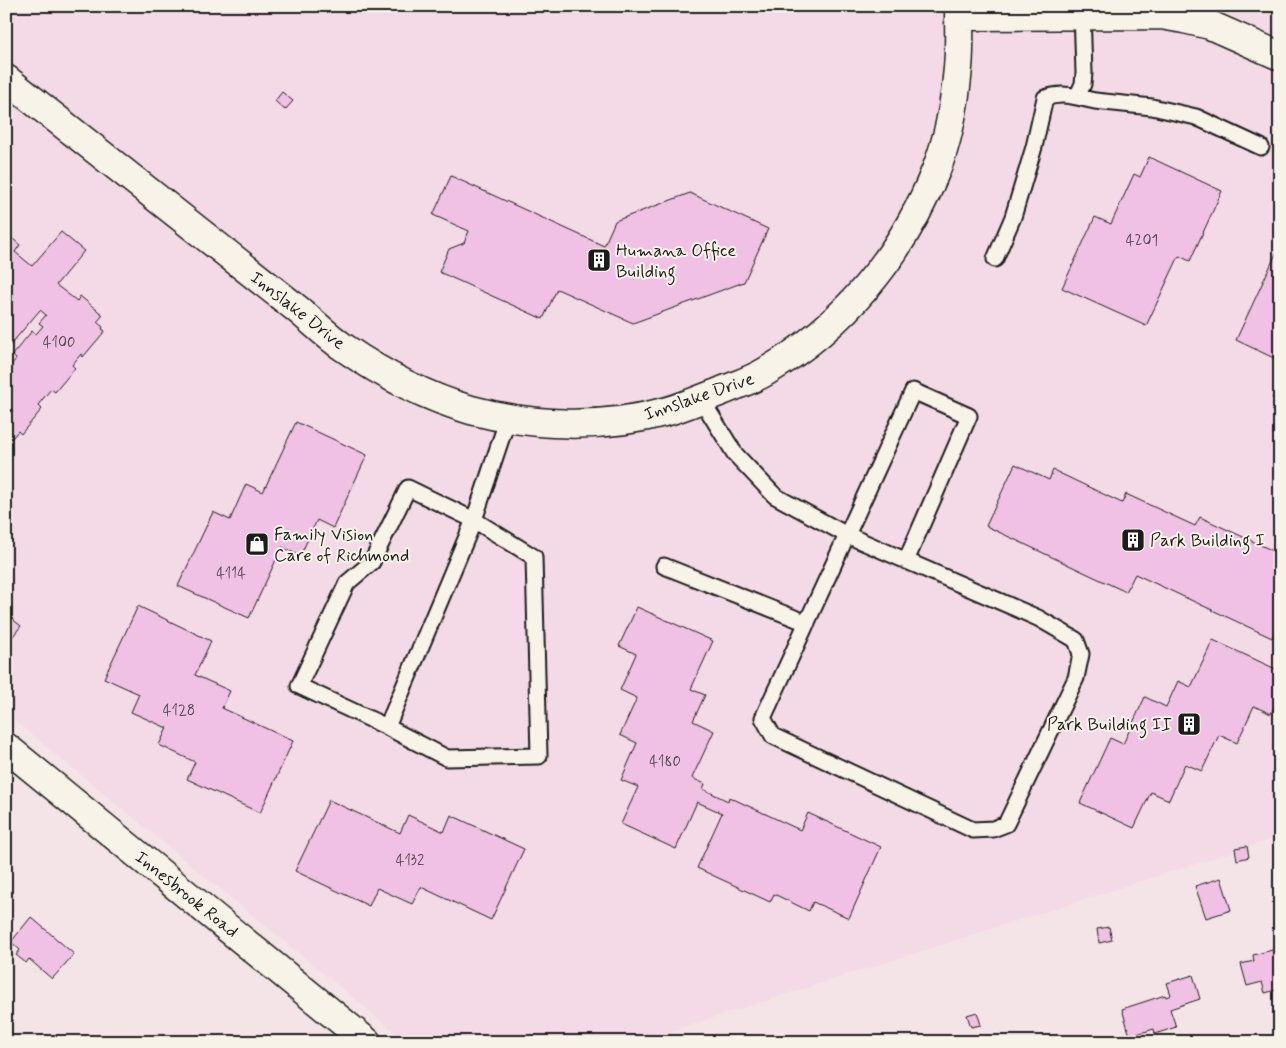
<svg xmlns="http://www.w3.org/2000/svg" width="1286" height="1048" viewBox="0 0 1286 1048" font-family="Mynerve,sans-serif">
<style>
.built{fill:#f4dae6}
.building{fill:#f0c1e4;stroke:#1c1c1c}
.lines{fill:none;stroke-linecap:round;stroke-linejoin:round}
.service-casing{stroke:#1c1c1c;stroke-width:19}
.minor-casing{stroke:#1c1c1c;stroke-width:31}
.service{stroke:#f7f3e8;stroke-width:15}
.minor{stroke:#f7f3e8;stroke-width:28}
.labels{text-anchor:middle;stroke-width:4;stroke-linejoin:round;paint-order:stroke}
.number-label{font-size:15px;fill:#51454e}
.poi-label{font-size:18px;fill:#1c1c1c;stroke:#f7f3e8;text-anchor:start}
.street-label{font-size:18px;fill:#1c1c1c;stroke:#f7f3e8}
</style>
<rect width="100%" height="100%" fill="#f5e4e7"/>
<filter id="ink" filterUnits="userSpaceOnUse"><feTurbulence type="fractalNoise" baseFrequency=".02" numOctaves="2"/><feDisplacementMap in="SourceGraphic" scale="10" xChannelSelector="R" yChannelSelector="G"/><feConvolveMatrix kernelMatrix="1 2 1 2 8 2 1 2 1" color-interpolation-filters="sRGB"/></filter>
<g filter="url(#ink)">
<!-- built -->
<path class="built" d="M6,6H1280V837L637,1042H407L6,714Z"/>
<!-- building -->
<path class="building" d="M282,92L293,101L285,110L275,101Z
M1149,157L1222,191L1190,261L1179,256L1146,326L1062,288L1095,217L1111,224L1134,174L1140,177Z
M451,176L604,246L615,221L690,193L768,229L744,282L633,323L557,289L543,319L439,272L449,249L464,243L469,231L433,215Z
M61,232L84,251L56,285L77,301L80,296L103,315L97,322L103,327L102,329L105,331L83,357L81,354L72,365L75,368L55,392L51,389L38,405L42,409L21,434L18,431L6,445V371L16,359L12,355L32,331L36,334L43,326L39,323L46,315L40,310L6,350V293L11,287L6,283V233L20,245L15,252L32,266Z
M1280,245V361L1236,340Z
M1280,382V402L1272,398Z
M296,422L367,455L333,528L317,520L300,556L282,547L249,618L178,586L213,512L230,520L246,484L263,492Z
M1015,464L1049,480L1053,470L1122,503L1126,494L1195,526L1200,517L1280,554V621L1272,638L1135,574L1126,592L986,526Z
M138,606L211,641L195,675L230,691L222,708L293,741L260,813L187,779L195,762L159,745L167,728L131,712L139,694L104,678Z
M637,607L713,641L691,689L705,695L693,721L714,731L692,778L705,784L703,789L728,801L729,797L800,830L808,813L881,847L849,918L813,902L809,911L774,894L770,902L697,868L722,813L697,802L676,849L621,824L638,787L621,780L637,743L620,735L637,698L620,690L636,654L619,646Z
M6,614L21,626L10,640L6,636Z
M1213,640L1280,671V694L1271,714L1254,706L1237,743L1219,735L1202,771L1185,764L1169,800L1151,792L1134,828L1080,803L1110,738L1123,744L1145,697L1166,707L1178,681L1191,687Z
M329,800L400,833L408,815L444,832L451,815L524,849L491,920L421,887L412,904L377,888L369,906L295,871Z
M1247,846L1249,857L1237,860L1235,848Z
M1221,878L1231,910L1206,918L1195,886Z
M31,917L74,954L52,979L29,959L26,963L16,955L20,950L11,942Z
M1109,927L1112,940L1099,943L1097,929Z
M1280,948V989L1265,993L1262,982L1247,986L1241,964L1254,961L1253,955Z
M1193,975L1200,999L1170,1009L1176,1027L1155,1034L1154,1029L1130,1036L1122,1009L1165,995L1166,997L1171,995L1167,983Z
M977,1012L981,1025L971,1027L967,1015Z"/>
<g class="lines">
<!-- service casing -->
<g class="service-casing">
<path id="service" d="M1077,97L1095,101L1152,107L1196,117L1261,147
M995,259L1013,217L1034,147L1045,98C1056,94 1066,94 1077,97L1083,84L1084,73L1082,10
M701,399L735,454L775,496L847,535L1038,618L1076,640L1081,654L1076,678L1006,824L993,829L973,830L773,736L763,718C813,609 863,500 913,391L969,416L906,561
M664,566L807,623
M387,727L447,758L539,756L534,557L474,520L408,488L372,562L347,583L299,686L387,727L474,520L508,418"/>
</g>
<!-- minor casing -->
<g class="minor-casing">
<path id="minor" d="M959,16L1161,15L1184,19L1210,25L1280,56
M6,79L296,308C312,321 327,336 343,347C382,374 426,397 471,410C534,427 604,429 668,411C685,406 701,399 717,393C733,386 750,381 765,372C844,326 903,254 936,170C949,138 955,102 958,68C960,48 959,27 959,6
M6,747L367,1042"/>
</g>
<!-- service -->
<use href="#service" class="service"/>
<!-- minor -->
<use href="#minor" class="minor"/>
</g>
</g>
<!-- icons -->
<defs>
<g id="building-square" transform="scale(1.25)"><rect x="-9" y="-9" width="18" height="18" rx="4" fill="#1c1c1c" stroke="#f7f3e8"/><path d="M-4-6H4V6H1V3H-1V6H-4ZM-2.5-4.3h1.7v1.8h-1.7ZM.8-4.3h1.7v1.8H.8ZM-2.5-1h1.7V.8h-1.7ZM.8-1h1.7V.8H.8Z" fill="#fff"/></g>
<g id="shop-square" transform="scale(1.25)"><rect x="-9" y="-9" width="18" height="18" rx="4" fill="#1c1c1c" stroke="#f7f3e8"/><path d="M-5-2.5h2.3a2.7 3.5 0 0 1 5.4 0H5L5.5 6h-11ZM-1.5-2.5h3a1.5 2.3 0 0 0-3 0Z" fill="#fff"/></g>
</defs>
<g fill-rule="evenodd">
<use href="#building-square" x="599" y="260"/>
<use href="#building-square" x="1133" y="540"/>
<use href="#shop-square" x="257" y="544"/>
<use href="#building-square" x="1189" y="724"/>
</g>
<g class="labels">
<!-- number labels -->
<g class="number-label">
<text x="1142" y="245">4201</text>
<text x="59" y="347">4100</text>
<text x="231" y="578">4114</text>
<text x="179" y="715">4128</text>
<text x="665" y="766">4180</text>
<text x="410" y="865">4132</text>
</g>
<!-- poi labels -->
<g class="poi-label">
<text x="616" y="256">Humana Office<tspan x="616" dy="21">Building</tspan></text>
<text x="274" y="540">Family Vision<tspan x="274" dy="21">Care of Richmond</tspan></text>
<text x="1150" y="546">Park Building I</text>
<text x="1172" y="730" text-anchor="end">Park Building II</text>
</g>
<!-- street labels -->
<g class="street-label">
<text transform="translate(298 310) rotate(38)" y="6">Innslake Drive</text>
<text transform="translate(699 396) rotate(-19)" y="6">Innslake Drive</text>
<text transform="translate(187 894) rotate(39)" y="6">Innesbrook Road</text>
</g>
</g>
<!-- margin -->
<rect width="1286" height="1048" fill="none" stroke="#f7f3e8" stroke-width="25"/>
<rect x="12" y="12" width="1261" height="1023" fill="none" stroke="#1c1c1c" stroke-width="2" filter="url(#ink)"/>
</svg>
